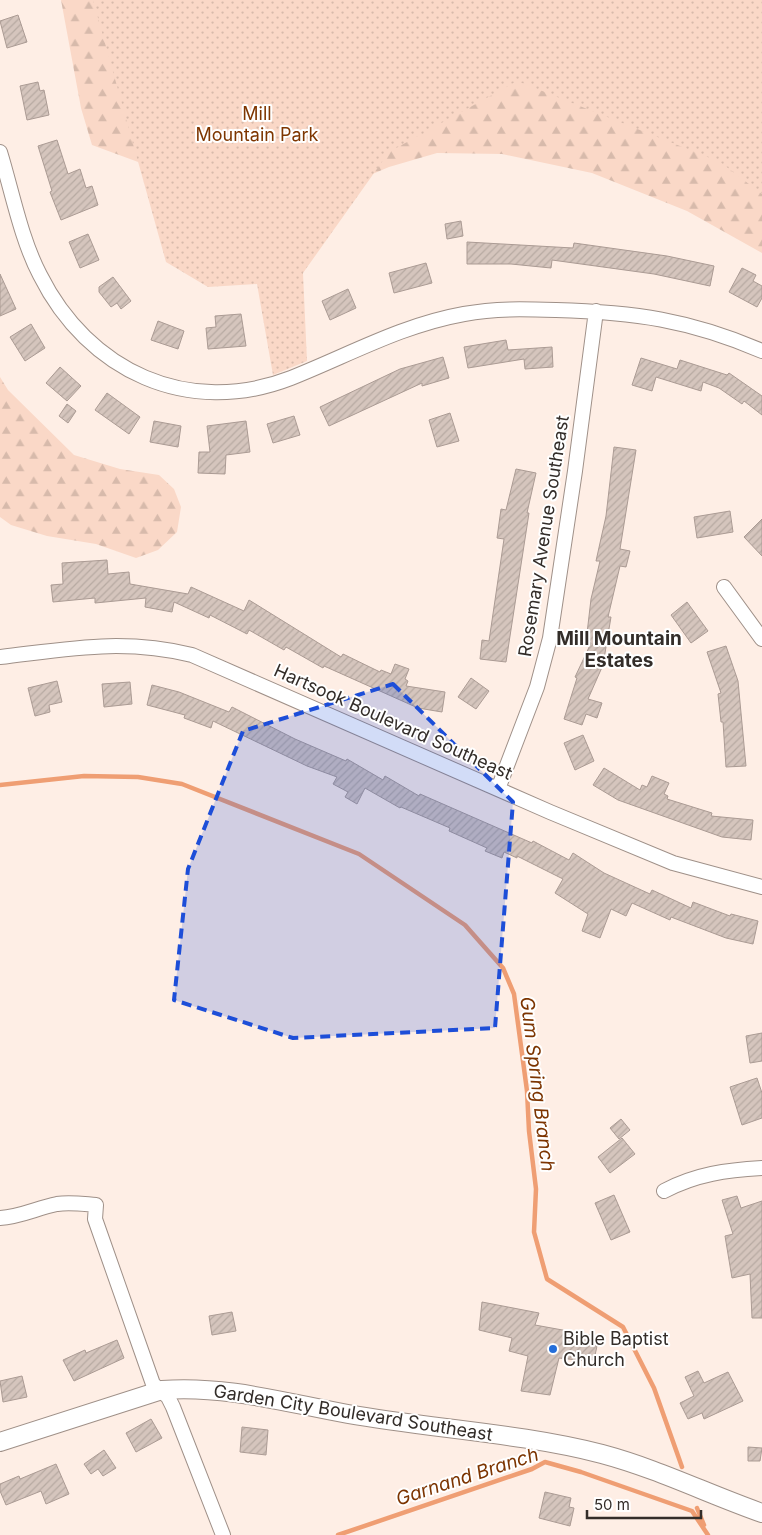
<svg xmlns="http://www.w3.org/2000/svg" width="762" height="1535" viewBox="0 0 762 1535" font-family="Inter,sans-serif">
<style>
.forest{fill:url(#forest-firs)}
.park{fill:url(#park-dots)}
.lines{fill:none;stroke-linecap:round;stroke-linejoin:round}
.stream{stroke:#ef9e73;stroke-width:4.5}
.building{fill:url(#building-hatch);stroke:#ab9b94}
.minor-casing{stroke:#9f9088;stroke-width:16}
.tertiary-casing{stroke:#9f9088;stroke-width:20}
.minor{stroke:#fff;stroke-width:14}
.tertiary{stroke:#fff;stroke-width:18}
.marked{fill:#1d4ed8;fill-opacity:0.2;stroke:#1d4ed8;stroke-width:4;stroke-dasharray:10 6;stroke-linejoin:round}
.poi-dot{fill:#246eda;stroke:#fff;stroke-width:2}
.labels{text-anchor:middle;stroke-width:4;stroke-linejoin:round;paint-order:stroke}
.park-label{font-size:18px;fill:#7e3600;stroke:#fff}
.street-label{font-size:18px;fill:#332d29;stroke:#fff}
.poi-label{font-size:18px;fill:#332d29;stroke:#fff;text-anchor:start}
.neighbourhood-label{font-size:19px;font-weight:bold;fill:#332d29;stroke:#fff}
.water-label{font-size:19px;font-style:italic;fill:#7c3400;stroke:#fff}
</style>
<defs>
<pattern id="forest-firs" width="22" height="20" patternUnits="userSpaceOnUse" patternTransform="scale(1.25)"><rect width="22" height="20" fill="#fad8c7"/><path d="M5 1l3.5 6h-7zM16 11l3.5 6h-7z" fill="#d7baab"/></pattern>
<pattern id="park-dots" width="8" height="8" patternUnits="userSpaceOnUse" patternTransform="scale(1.25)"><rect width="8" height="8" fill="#fad8c7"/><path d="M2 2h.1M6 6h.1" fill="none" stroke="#d7baab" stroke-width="1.8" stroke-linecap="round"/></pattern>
<pattern id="building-hatch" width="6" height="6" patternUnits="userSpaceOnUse" patternTransform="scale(1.25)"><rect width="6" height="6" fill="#d5c5bd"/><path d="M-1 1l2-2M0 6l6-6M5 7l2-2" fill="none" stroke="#b7aaa2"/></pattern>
</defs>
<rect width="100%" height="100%" fill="#feeee5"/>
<!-- forest -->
<path class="forest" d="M61,0H762V253L687,211L592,173L502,154L437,153L389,167L349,184L149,166L92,145L81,108Z
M0,377L8,390L74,455L120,469L159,475L174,489L181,507L177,532L158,550L136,558L96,544L47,536L11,525L0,517Z"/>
<!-- park -->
<path class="park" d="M93,0H762V194L720,162L517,81L389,152L303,273L307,361L273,375L257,284L208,287L166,262Z"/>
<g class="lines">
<!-- stream -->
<path class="stream" d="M0,785L84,776L138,777L182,784L359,854L465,925L503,968L514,994L527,1091L529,1131L536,1189L534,1232L547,1279L623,1327L654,1388L682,1467
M697,1508L704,1525
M338,1535L532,1469L545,1462L581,1472L692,1511L708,1535"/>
</g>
<!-- building -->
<path class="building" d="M18,15L27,42L7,48L0,21Z
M38,82L40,91L44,90L49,115L27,120L20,86Z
M57,140L68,174L80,169L86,188L92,186L98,205L61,220L50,192L52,191L38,146Z
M461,221L463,236L447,239L445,224Z
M88,234L99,260L80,268L69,242Z
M467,242L573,248L574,243L667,256L714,266L710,286L654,274L552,260L551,268L511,264H467Z
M426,263L432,283L394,293L389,273Z
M742,268L756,275L753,281L762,286V298L757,307L729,292Z
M0,274L16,309L0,316Z
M113,277L131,301L121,309L117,303L111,307L99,292V287Z
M348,289L356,308L330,320L322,301Z
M241,314L246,346L208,349L206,328L216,327L215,316Z
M158,321L184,331L178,349L151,340Z
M31,324L45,348L25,361L10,337Z
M506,340L508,350L552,347L553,367L525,369L524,359L468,368L464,347Z
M443,357L449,378L422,386V383L329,426L320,407L400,369Z
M641,358L677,369L680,360L727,375L729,373L762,396V415L744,401L742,404L719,388L703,382L701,391L656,377L652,391L632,385Z
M60,367L81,386L67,401L46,383Z
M107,393L140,417L129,434L95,410Z
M67,404L76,411L68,423L59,416Z
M450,413L459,441L437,447L429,420Z
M294,416L300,435L273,443L267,424Z
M154,421L181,426L178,447L150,442Z
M246,421L250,452L226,455L225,474L198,473L199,452H210L207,426Z
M614,447L636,450L620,549L630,551L626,567L620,566L608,617H611L603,665L588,699L602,703L597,718L586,714L582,725L564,719L577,678L575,677L591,643L586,642L591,599L600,561H596L606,516Z
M516,469L536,473L527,513H529L506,662L480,659L482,640L489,641L504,539L497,538L501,509L506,510Z
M730,511L733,532L697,538L694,517Z
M762,519V556L744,537Z
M107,560L108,574L129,572L130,584L188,594L191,587L244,611L249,600L341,657L343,654L380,672L381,670L391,674L395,664L409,669L405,679L408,681L406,686L445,692L442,712L418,708L324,666L323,668L286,647L284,650L249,630L247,634L210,615L209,618L174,602L172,612L145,607L146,598L95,603V598L53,602L51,585L63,584L62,563Z
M687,602L708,631L691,643L671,615Z
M726,646L738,681L746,766L726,767L723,722H721L718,694L721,693L707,652Z
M471,678L489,691L476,709L458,697Z
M57,681L62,702L49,705L50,712L35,716L28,688Z
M130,682L132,704L104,707L102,684Z
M152,685L179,692L229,712L232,707L295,739L346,761L347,759L383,780L385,776L419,796L420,794L532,843L533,841L569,860L573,853L604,873L650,894L652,890L691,908L693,902L730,916L731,914L758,921L753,944L726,938L671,917L670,920L632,903L626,916L611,909L600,938L582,931L588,914L555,893L563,879L517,856V858L504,852L502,858L485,851L487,848L449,831L450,828L401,807L400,808L365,788L357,804L345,797L348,792L333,784L337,777L307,766L213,721L211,728L184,718L185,715L147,705Z
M583,735L594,761L575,770L564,743Z
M604,768L640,790L642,785L647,787L652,776L669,783L664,794L668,796L667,799L712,813L711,816L753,820L751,840L722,837L618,800L593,785Z
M762,1033V1061L750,1063L746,1036Z
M757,1078L762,1093V1118L742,1125L730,1087Z
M621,1119L630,1130L619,1139L610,1128Z
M622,1138L635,1154L610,1173L598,1157Z
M614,1195L630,1232L611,1240L595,1203Z
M737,1196L741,1208L762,1201V1318H752L750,1274L732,1278L725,1236L733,1234L722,1200Z
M482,1302L539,1313L535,1325L590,1335L589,1344L597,1346L594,1360L586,1359V1361L559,1358L550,1395L521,1391L528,1356L509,1351L512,1338L479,1330Z
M232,1312L236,1331L212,1335L209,1316Z
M117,1340L124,1358L74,1381L63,1360L85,1350L86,1353Z
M698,1371L704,1383L728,1372L743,1401L704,1419L702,1413L688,1419L680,1403L694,1396L685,1377Z
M22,1376L27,1397L3,1402L0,1381Z
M151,1419L162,1438L136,1452L126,1433Z
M242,1427L268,1430L266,1455L240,1452Z
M748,1447L762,1448L760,1461H748Z
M104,1450L116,1468L103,1476L98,1469L91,1474L84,1464Z
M56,1464L69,1494L46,1504L41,1491L6,1505L0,1491V1484L19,1476L20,1479Z
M545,1492L571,1498L569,1507L574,1508L570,1526L539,1518Z"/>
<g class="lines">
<!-- minor casing -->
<g class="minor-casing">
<path id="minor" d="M0,152C12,191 21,239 40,275C88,371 188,418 291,378C349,355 402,325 464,314C495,308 525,309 556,310C634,312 690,320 762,351
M724,587L762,639
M0,657C69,649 122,638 192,655L550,812L673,863L762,887
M498,789L537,687L550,638L575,471L596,311
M664,1191C696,1174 727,1170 762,1168
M0,1218C20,1217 37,1208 57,1204C70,1202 83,1204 96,1205L95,1219L153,1384L168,1397L173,1407L223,1535"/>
</g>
<!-- tertiary casing -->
<g class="tertiary-casing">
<path id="tertiary" d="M0,1442L162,1390C225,1385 287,1403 348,1414C433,1429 520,1433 602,1454C658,1469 708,1494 762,1513"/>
</g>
<!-- minor -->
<use href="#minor" class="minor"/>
<!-- tertiary -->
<use href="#tertiary" class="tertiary"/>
</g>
<!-- marked area -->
<path class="marked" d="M393,684L513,802L495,1028L293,1038L174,1000L188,869L243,731Z"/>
<!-- markers -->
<circle class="poi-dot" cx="553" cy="1349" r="5"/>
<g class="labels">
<!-- park labels -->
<g class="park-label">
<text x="257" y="120">Mill<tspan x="257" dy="21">Mountain Park</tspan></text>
</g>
<!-- street labels -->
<g class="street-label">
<text transform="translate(544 536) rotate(-81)" y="6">Rosemary Avenue Southeast</text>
<text transform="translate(393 722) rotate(24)" y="6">Hartsook Boulevard Southeast</text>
<text transform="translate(353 1413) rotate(9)" y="6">Garden City Boulevard Southeast</text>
</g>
<!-- poi labels -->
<g class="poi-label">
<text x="563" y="1345">Bible Baptist<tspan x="563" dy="21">Church</tspan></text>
</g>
<!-- neighbourhood labels -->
<g class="neighbourhood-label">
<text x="619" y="645">Mill Mountain<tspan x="619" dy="22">Estates</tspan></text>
</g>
<!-- water labels -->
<g class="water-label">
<text transform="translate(538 1084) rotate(83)" y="7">Gum Spring Branch</text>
<text transform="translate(467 1476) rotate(-18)" y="7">Garnand Branch</text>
</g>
</g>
<!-- scale -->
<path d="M587 1510v8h114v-8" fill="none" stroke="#332d29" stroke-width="2.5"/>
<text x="594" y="1510" font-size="15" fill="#332d29" stroke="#ffffff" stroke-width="4" paint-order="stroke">50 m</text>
</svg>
